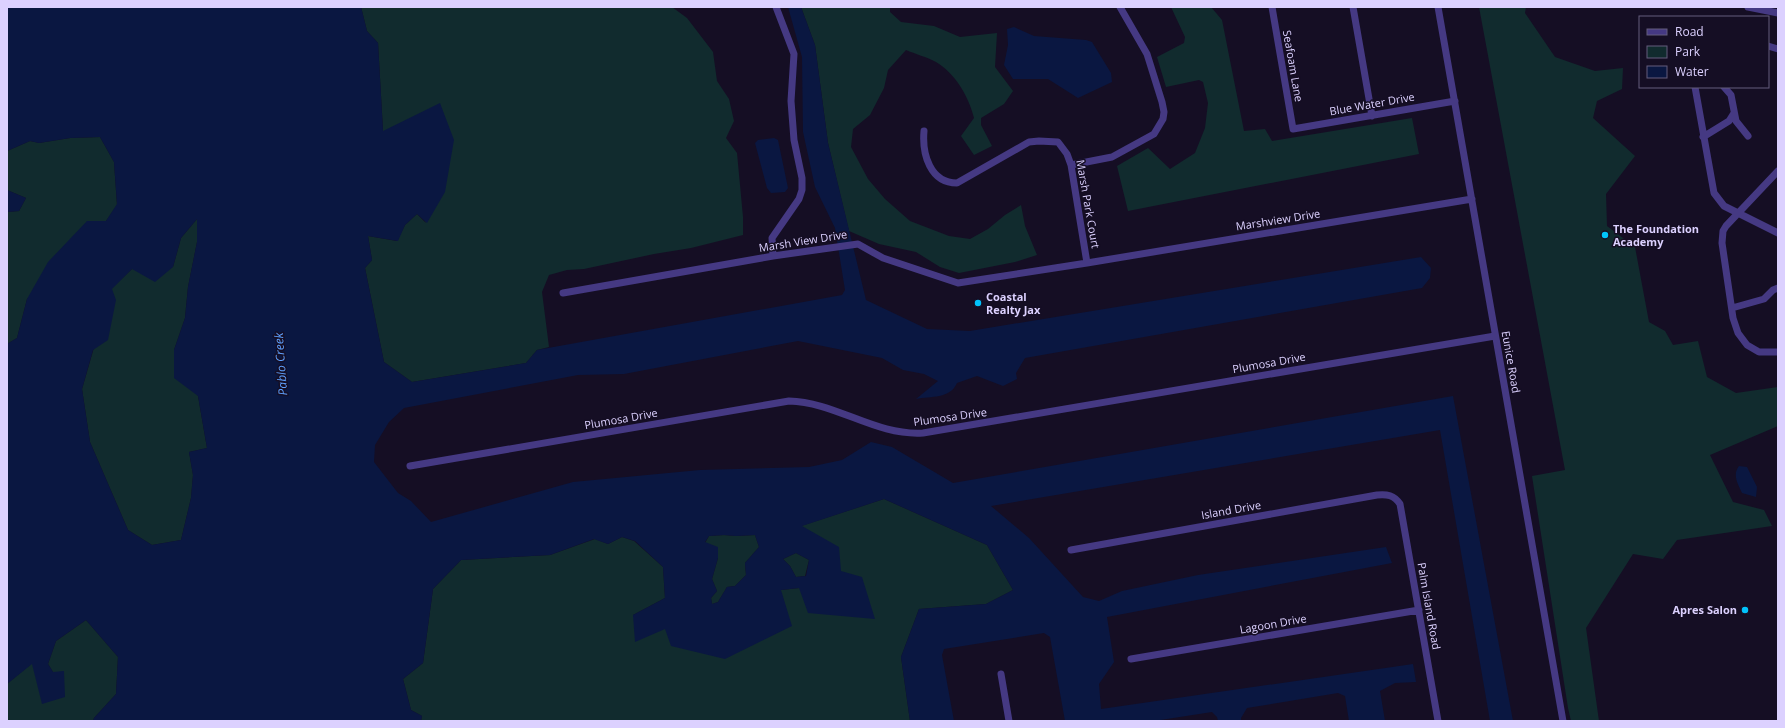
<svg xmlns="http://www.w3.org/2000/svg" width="1785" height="728" viewBox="0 0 1785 728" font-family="'Open Sans',sans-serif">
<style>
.green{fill:#112b2e}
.water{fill:#0a1741;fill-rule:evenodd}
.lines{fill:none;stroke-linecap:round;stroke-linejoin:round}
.minor{stroke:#453983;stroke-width:7}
.poi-dot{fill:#01c2fb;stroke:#150e24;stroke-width:1.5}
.labels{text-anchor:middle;stroke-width:3;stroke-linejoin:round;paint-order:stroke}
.street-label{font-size:11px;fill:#dcd1ff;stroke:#150e24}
.poi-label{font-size:11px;font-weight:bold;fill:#dcd1ff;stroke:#150e24;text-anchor:start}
.water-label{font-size:12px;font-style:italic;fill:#5fa1ff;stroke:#150e24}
</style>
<rect width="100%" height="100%" fill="#150e24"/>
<!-- green -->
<path class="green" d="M361,7H672L687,18L713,52L717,81L729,99L734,121L726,138L737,153L743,217V235L691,248L654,254L584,269L567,270L549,275L542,292L549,347L537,350L526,363L412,382L384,362L365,268L372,260L368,236L397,241L405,225L417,214L426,223L383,131L378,43L367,31Z
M801,7H890V12L901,22L934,26L960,37L997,33L995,67L1013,91L1004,104L981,118V125L992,146L974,155L961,136L974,118C969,97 955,73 936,62C927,57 915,54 906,50L888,70L884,88L870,115L853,129L851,147L868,179L885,199L910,221L949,236L970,239L988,229L1005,215L1021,205L1025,226L1037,255L1015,262L959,273L940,267L916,252L879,244L849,231L828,143L815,45Z
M1171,7H1211L1222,20L1244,131L1265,129L1272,141L1412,118L1419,154L1128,211L1117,166L1148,148L1170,169L1195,153L1205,128L1208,103L1203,82L1199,80L1166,87L1157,57L1184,43L1185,37Z
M1479,7H1526L1525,13L1555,57L1595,71L1623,68L1622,89L1597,101L1593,118L1635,156L1606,194L1607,226L1635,247L1649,322L1665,331L1673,345L1698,341L1707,377L1736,393L1778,387V426L1710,455L1733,502L1764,510L1772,526L1677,540L1663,559L1633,554L1586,628L1599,721H1571L1568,708L1532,476L1565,470Z
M100,137L114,162L117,205L106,221L27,299L17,338L7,344V212L19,211L26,198L7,190V151L30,141L39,143L70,138Z
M197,219V242L188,287L185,318L174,350L198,396L207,448L189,452L193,475L191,498L181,540L152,545L128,530L90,442L82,389L111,289L132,269L173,267L181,238Z
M884,499L987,545L1013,590L986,604L919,609L901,657L910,721H421L422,716L411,710L403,679L423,663L433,589L461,560L550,555L595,539L608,544L622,537L634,541L663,567L665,598L633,615L665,629L781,590L799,588L841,571L801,526Z
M724,535L736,536L755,535L759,547L745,563L746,575L735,586L727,587L718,602L712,604L711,598L717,591L712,579L718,558L705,543L709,536Z
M796,553L809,560L805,576L796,577L790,566L783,559Z
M86,620L118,657L116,694L94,718L93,721H7V684L32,663L53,672L48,664L56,641Z"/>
<!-- water -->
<path class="water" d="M7,7H361L367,31L378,43L383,131L440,103L454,140L445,192L427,223L417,214L405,225L398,241L368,236L372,260L365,268L384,362L412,382L526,363L537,350L842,295L845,290L835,228L815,187L803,132L802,57L788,7H801L815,45L828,143L866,300L927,329L970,331L1421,257L1431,268L1430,278L1422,288L1025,358L1016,373L1017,379L1003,386L977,376L957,383C950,399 931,396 916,399L938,381L924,374L903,370L882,358L798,341L624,374L578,375L404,408L389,422L375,445L374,462L398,493L411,501L431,522L573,482L700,470L809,467L842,460L871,442L892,447L953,483L1453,396L1513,721H1490L1440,430L991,506L1029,538L1083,597L1099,601L1122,591L1198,575L1386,547L1392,563L1107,617L1114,662L1099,684L1101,709L1413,664L1416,682L1395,683L1380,691L1385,721H1349L1345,696L1338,693L1247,708L1241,718V721H1218L1217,717L1212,712L1154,721H1065L1050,637L1044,633L944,649L942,655L954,721H910L901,657L919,609L986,604L1013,590L987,545L884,499L802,526L839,547L841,571L862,577L875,619L808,613L799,588L781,590L792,626L725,659L671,646L665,629L635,642L633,615L665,598L663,567L635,541L622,537L608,544L594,539L550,555L461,560L433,589L423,663L403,679L411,710L422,716L421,721H93L94,718L116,694L118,657L86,620L56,641L48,664L53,672L64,671L65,697L42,704L32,664L7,684V344L17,338L27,299L48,262L87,221H106L117,204L114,162L100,137L70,138L39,143L30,141L7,151ZM197,219V242L188,287L185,318L174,350V378L198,396L207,448L189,452L193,475L191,498L181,540L152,545L128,530L90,442L82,389L93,350L108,340L116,300L112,289L132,269L155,282L173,267L181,238ZM724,535L736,536L755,535L759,547L745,563L746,575L735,586L727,587L718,602L712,604L711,598L717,591L712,579L718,558V547L705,542L709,536ZM796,553L809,560L806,576L796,577L790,566L783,559Z
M1014,27L1034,36L1086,40L1092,42L1111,73L1112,82L1078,98L1048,79H1013L1004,65L1008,45L1007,29Z
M774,138L778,140L788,188L785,192L771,193L767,188L755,143L758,140Z
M7,190L26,198L19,211L7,212Z
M1739,466L1747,467L1757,487L1756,497L1742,493C1738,484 1732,475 1739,466Z"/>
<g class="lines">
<!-- minor -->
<path class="minor" d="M1272,7L1293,129L1455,101
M1353,7L1372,116
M1438,7L1563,721
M1748,7L1778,13
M1768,46L1778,49
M1695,87L1714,193L1724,206L1778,233
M1724,87L1731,95L1736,121L1748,136
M924,131C922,154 930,183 957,183L1029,142L1039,141L1058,142L1067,154L1071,165L1087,263
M1703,137L1729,121L1734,113
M1071,165L1112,157L1154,134L1163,119L1164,112L1162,102L1147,54L1120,7
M1778,171L1726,226L1723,231L1722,243L1733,318L1738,333L1747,345L1759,352H1778
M773,256L772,238L799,199L802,190V178L794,140L791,101L794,54L776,7
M563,293L773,256L858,244L883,258L958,283L1087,263L1472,199
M1732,308L1764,299L1773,290L1778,288
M410,466L789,401C836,402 875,436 923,433L1495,336
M1071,550L1377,495C1387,494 1394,495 1400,504L1438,721
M1131,659L1419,610
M1001,674L1009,721"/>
</g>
<!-- markers -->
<g class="poi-dot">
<circle cx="1605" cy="235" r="4"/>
<circle cx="978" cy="303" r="4"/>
<circle cx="1745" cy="610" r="4"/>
</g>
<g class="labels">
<!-- street labels -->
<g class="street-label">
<text transform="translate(1293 66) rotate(80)" y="4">Seafoam Lane</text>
<text transform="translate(1372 104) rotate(-10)" y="4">Blue Water Drive</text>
<text transform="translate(1088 204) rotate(80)" y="4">Marsh Park Court</text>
<text transform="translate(1278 220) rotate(-9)" y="4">Marshview Drive</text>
<text transform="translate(803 241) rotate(-9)" y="4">Marsh View Drive</text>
<text transform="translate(1511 362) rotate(80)" y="4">Eunice Road</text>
<text transform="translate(1269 363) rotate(-10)" y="4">Plumosa Drive</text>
<text transform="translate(950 417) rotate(-8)" y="4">Plumosa Drive</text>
<text transform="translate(621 419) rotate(-10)" y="4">Plumosa Drive</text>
<text transform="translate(1231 510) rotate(-10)" y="4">Island Drive</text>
<text transform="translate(1429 606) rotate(80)" y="4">Palm Island Road</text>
<text transform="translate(1273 624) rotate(-10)" y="4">Lagoon Drive</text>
</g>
<!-- poi labels -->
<g class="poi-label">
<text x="1613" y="233">The Foundation<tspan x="1613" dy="13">Academy</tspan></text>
<text x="986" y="301">Coastal<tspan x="986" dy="13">Realty Jax</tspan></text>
<text x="1737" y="614" text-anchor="end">Apres Salon</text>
</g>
<!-- water labels -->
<g class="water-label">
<text transform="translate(281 364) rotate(-94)" y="4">Pablo Creek</text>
</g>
</g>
<!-- border -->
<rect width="1785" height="728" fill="none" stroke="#dcd1ff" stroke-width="16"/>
<!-- legend -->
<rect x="1639" y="16" width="130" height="72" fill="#150e24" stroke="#655c7c"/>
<rect x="1647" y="29" width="20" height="6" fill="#453983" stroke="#655c7c"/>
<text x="1675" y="36" font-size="12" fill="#dcd1ff">Road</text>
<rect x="1647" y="46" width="20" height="12" fill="#112b2e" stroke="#655c7c"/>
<text x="1675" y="56" font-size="12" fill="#dcd1ff">Park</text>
<rect x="1647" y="66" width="20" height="12" fill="#0a1741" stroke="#655c7c"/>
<text x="1675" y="76" font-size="12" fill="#dcd1ff">Water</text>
</svg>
